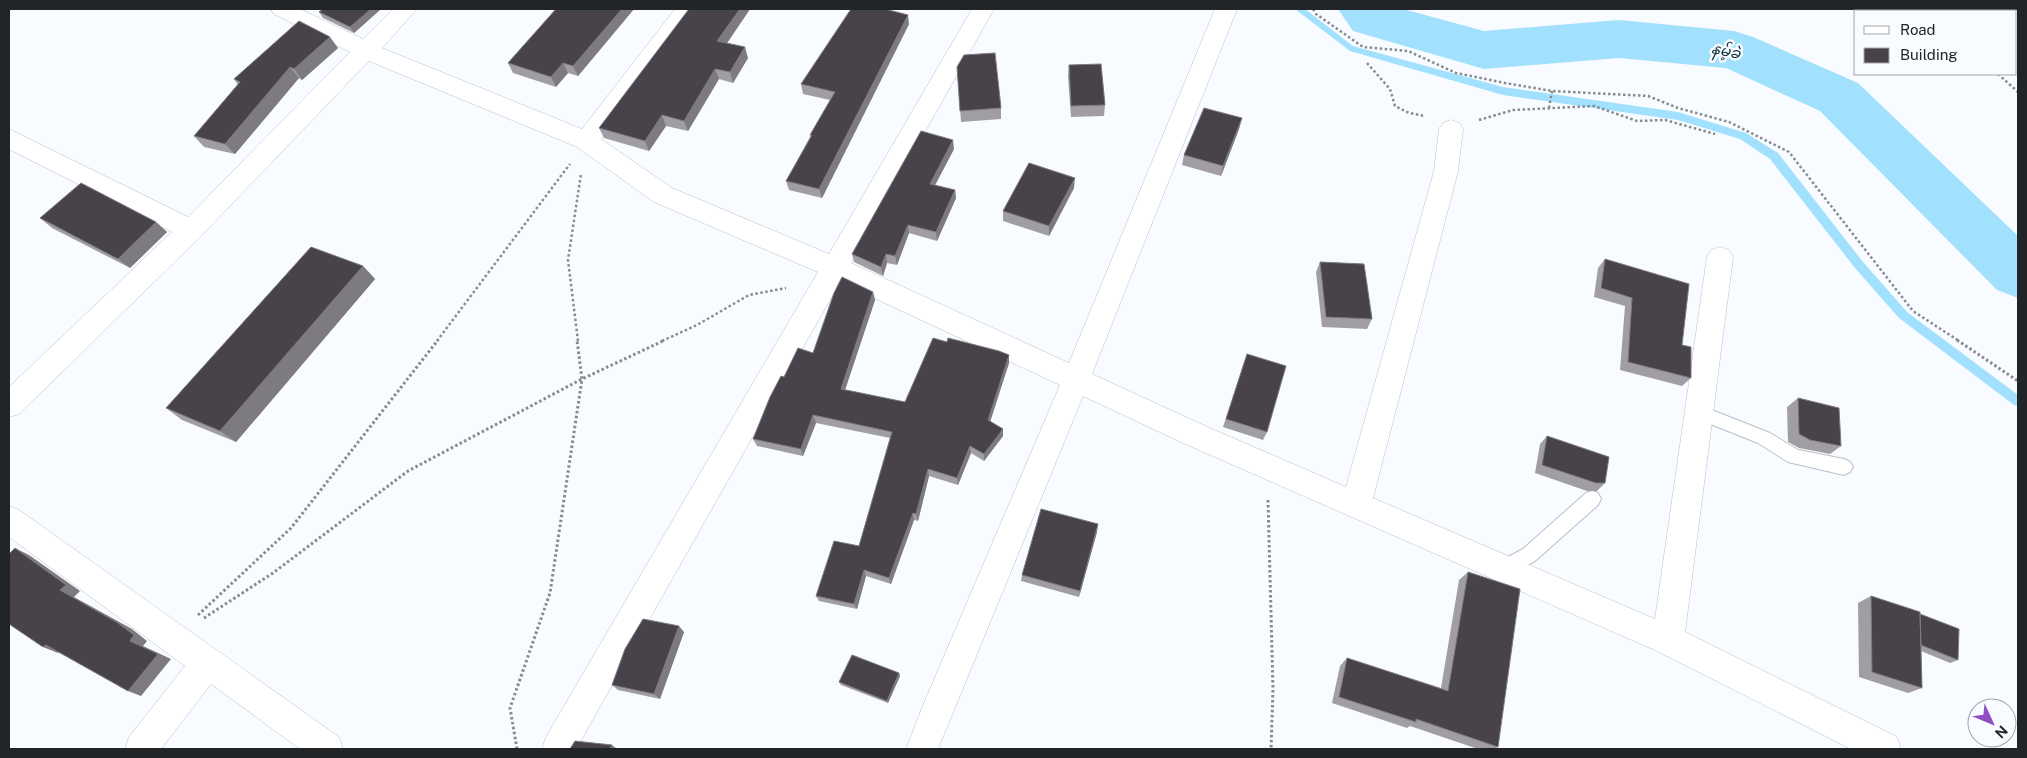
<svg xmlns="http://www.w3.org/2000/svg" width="2027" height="758" viewBox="0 0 2027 758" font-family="'Public Sans','Noto Sans Myanmar',sans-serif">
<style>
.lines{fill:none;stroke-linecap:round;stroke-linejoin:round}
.stream{fill:#a1e1fe;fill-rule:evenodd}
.river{fill:#a1e1fe;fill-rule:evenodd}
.lane-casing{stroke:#b9bfc8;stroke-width:2}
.street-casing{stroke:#b9bfc8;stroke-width:1}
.path-far1{stroke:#888b8e;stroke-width:2.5;stroke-dasharray:2.5 2.5;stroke-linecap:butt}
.path{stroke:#888b8e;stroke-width:3;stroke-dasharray:2.5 2.5;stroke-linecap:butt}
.lane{fill:#fff;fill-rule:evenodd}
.street{fill:#fff;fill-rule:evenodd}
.wall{fill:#a09ea4}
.shaded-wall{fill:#7d7a80}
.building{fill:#48424a;stroke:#7d7a80}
.labels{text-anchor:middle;stroke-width:5;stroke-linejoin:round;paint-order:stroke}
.water-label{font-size:15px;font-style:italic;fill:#09303f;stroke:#f8fbff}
</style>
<rect width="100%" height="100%" fill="#f8fbff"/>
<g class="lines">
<!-- stream -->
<path class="stream" d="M1295,9H1305L1353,46L1503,87L1678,112L1746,133L1778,153L1863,262L1907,312L2018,395V406L2014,405L1899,318L1855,268L1770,159L1740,139L1678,120L1503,95L1350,51Z"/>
<!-- river -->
<path class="river" d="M1338,9H1403L1484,31L1619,20L1734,31L1753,37L1858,83L2018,236V298L1997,290L1820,111L1726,68L1619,58L1484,69L1353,31Z"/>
<!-- lane casing -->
<g class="lane-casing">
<path id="lane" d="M1699,405L1770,433L1798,450L1844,459L1850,462L1853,467L1850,472L1844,475L1788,462L1758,443L1693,417L1691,412L1693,407Z
M1592,491L1598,493L1601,499L1598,505L1535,561L1503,578L1497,575L1494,569L1497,563L1523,549L1586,493Z"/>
</g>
<!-- street casing -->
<g class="street-casing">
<path id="street" d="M271,9H300L363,39L393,9H417L382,48L582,129L675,9H698L601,139L672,188L829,254L972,9H994L851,263L1069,363L1215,9H1237L1092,374L1203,425L1346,487L1434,171L1439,129L1443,123L1451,120L1459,123L1463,129L1458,171L1373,498L1655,619L1707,257L1711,250L1720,247L1729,250L1733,257L1685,632L1897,737L1901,749H1851L1657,651L1183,443L1083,396L938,749H906L924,703L1060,385L840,282L576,749H542L546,737L818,272L654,202L577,147L369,61L200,237L19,414L9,417V387L172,232L9,149V129L188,217L350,52L274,14Z
M9,506L19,510L339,737L343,749H300L211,684L161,749H125L129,737L185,666L9,537Z"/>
</g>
<!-- path-far1 -->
<path class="path-far1" d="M1313,9L1316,14L1363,47L1408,51L1456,73L1505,83L1552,91L1648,96L1678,108L1729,122L1789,152L1913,311L1959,341
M1929,9L1932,11
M1367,63L1390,89L1395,106L1409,113L1425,116
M1998,74L2018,92
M1549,108L1552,91
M1479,120L1513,110L1594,106L1637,121L1665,120L1715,134
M437,341L570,164
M578,341L568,260L581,174
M662,341L697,325L749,295L786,288"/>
<!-- path -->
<path class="path" d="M1957,340L2018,381
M1268,500L1273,689L1271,749
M198,615L291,528L438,340
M204,618L273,573L408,471L582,379L665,340
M517,749L510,708L550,593L582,379L577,340"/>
<!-- lane -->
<use href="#lane" class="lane"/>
<!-- street -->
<use href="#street" class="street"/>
</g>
<!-- wall -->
<path class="wall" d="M323,9H381L354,33L323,18L319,12Z
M556,9H634L578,76L568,73L556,87L513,73L508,63Z
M689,9H750L727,43L748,58L733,83L719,79L688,131L666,126L649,151L604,138L599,128Z
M909,24L822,198L789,190L786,181L810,137V135L830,100L803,94L801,84Z
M338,48L302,80L299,78L235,154L204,147L194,136L238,85L234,79Z
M1069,65L1105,105L1104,116L1071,117L1068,76Z
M957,67L1001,108V119L961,122Z
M1242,118L1239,129L1221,176L1182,165L1184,155Z
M954,149L935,185L955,190L956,198L937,241L909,233L897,265L887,263L883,276L854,262L852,254Z
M1074,188L1049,236L1003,221V211Z
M40,218L156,222L167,232L130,268L52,228Z
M1605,259L1682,345L1691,378L1682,386L1620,370L1625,306L1594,297L1598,268Z
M1320,262L1372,319L1367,329L1322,327L1316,272Z
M363,266L375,279L236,442L182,420L166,408Z
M873,292L875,300L845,390L905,402L1009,355V363L990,422L1003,436L984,461L971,453L958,485L929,476L918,521L914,520L891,584L866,576L857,609L819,601L816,596L859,546L890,438L816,423L803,456L757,446L753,439L784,377L813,353Z
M1244,363L1267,432L1263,440L1223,427Z
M1798,398L1841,446L1830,454L1799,448L1788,442L1787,407Z
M1547,436L1605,483L1597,491H1587L1535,473L1540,444Z
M1097,532L1079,597L1021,581L1022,575Z
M1468,572L1498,747L1494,749H1478L1410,726L1407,728L1332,703L1340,666L1347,658L1441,688L1459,580Z
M1871,596L1920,614L1958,660L1950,663L1921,651L1922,688L1908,693L1859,677L1858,603Z
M684,632L660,699L618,690L612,685Z
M899,673L900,676L888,703L841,685L839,682Z"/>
<!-- shaded-wall -->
<path class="shaded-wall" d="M371,9H381L354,33L350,27Z
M622,9H634L578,76L573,66Z
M740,9H750L721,52L717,41Z
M908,15L909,24L822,198L819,189Z
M330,37L338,48L302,80L294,69Z
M745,47L748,58L733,83L730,72Z
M563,63L568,73L556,87L551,77Z
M290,67L299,78L235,154L225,144Z
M715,69L719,79L688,131L684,121Z
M662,115L666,126L649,151L645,141Z
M1242,118L1239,129L1221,176L1223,166Z
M953,140L954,149L931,193L930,184Z
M1075,178L1074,188L1049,236V226Z
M955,190L956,198L937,241L936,232Z
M156,222L167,232L130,268L118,259Z
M908,225L909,233L897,265L895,256Z
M886,254L887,263L883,276L881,267Z
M363,266L375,279L236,442L220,431Z
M873,292L875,300L843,396L841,389Z
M1009,355V363L988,428V420Z
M813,415L816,423L803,456L801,449Z
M1003,429V436L984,461V454Z
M970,446L971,453L958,485L957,478Z
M928,469L929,476L918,521L916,514Z
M913,513L914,520L891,584L889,578Z
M1098,524L1097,532L1079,597L1080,591Z
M15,548L29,555L80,591L74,597L132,629L147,641L143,646L171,659L141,696L128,691L60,590Z
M864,570L866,576L857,609L854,604Z
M679,626L684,632L660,699L654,694Z
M46,645L60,650L58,653L43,647Z
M899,673L900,676L888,703L887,701Z
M612,745L617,749H610Z"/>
<!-- building -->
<path class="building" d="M323,9H371L350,27L319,12Z
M556,9H622L573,66L563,63L551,77L508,63Z
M689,9H740L717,41L745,47L730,72L715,69L684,121L662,115L645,141L599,128Z
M851,9H885L908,15L819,189L786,181L812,135H810L835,92L801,84Z
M299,21L330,37L294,69L290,67L225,144L194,136L240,82L234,79Z
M995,53L1001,108L960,111L957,67L964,55Z
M1101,64L1105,105L1071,106L1069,65Z
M1204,108L1242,118L1223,166L1184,155Z
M921,131L953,140L930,184L955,190L936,232L908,225L895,256L886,254L881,267L852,254Z
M1029,163L1075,178L1049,226L1003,211Z
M81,183L156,222L118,259L40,218Z
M311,247L363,266L220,431L166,408Z
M1605,259L1689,284L1682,345L1691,347V378L1628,362L1632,298L1601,288Z
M1320,262L1364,264L1372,319L1326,317Z
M842,277L873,292L841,389L905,402L933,338L947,342L948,338L999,351L1009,355L988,420L1003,429L984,454L970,446L957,478L928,469L916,514L913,513L889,578L864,570L854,604L816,596L834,541L859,546L892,432L813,415L801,449L753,439L770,397L781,376L784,377L798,348L813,353L834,293Z
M1247,354L1286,366L1267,432L1226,419Z
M1798,398L1839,408L1841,446L1810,440L1799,434Z
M1547,436L1609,457L1605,483H1596L1542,465Z
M1041,509L1098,524L1080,591L1022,575Z
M15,548L66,585L60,590L118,623L134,635L130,641L158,654L128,691L46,645L43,647L9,624V554Z
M1468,572L1520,589L1498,747L1416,719V722L1339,697L1347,658L1448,691Z
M1871,596L1920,612L1922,688L1872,672Z
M1920,614L1959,629L1958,660L1921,645Z
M643,619L679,626L654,694L612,685L625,649Z
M852,655L899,673L887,701L839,682Z
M575,741L612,745L610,749H570Z"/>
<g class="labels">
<!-- water labels -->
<g class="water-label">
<text transform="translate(1726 51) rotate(12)" y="5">နမ့်ခဲ</text>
</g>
</g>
<!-- border -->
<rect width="2027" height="758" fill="none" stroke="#222528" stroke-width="20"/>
<!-- legend -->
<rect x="1854" y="10" width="162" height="65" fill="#f8fbff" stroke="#a2a5a9"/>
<rect x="1864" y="26" width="25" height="8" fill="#ffffff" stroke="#a2a5a9"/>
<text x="1900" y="35" font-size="15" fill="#222528">Road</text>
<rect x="1864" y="48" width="25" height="15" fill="#48424a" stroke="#a2a5a9"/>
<text x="1900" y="60" font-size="15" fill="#222528">Building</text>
<!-- north arrow -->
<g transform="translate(1992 723) rotate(134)"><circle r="24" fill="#f8fbff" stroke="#a2a5a9"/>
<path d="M0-4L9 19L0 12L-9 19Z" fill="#914ec3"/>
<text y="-8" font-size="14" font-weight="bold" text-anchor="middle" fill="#222528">N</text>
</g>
</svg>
